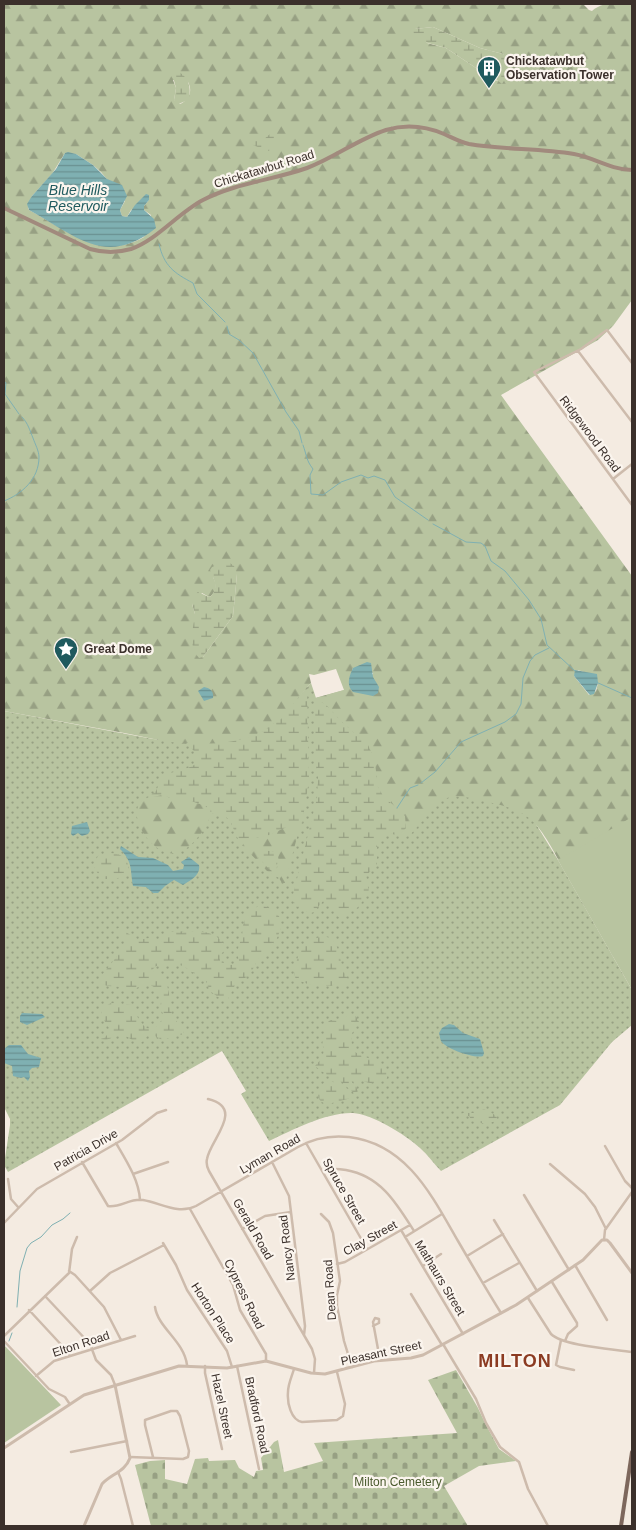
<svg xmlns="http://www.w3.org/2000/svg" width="636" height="1530" viewBox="0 0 636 1530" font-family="Helvetica,sans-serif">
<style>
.grass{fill:url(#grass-dots)}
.forest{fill:url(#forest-firs);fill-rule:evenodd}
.wetland{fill:url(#wetland-marsh)}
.cemetery{fill:url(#cemetery-stones)}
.green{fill:#b8c4a0}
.water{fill:url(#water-rules)}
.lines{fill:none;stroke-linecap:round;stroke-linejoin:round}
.stream{stroke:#7fb0b2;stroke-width:1}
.minor{stroke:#cdbbac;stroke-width:2.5}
.tertiary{stroke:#cdbbac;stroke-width:3}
.secondary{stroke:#a18a7d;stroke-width:4}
.primary{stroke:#7d675c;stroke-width:4}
.labels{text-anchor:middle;stroke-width:4.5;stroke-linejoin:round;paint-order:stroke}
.poi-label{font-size:12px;font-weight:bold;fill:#3b302b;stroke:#fbf5ee;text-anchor:start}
.street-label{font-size:12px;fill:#3b302b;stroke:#fbf5ee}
.park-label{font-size:12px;fill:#4a5a2e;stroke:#fbf5ee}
.water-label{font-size:14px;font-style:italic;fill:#1f5a5e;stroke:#fbf5ee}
.district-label{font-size:18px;font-weight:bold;letter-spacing:1px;fill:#8c3b22;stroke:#fbf5ee}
</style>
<defs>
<pattern id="grass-dots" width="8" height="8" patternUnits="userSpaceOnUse" patternTransform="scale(1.25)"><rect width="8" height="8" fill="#b8c4a0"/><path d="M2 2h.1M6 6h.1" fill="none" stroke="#97a083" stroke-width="1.8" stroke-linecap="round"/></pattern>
<pattern id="forest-firs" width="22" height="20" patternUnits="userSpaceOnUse" patternTransform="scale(1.25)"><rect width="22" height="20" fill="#b8c4a0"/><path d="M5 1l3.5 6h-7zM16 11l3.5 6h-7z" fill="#97a083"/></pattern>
<pattern id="wetland-marsh" width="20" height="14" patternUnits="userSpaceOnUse" patternTransform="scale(1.25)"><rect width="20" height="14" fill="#b8c4a0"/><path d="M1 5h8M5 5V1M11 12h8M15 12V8" fill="none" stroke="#97a083"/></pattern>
<pattern id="cemetery-stones" width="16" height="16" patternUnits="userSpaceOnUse" patternTransform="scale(1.25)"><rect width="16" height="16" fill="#b8c4a0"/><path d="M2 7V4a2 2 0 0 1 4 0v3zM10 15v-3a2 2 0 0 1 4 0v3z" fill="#97a083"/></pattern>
<pattern id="water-rules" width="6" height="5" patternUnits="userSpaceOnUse" patternTransform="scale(1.25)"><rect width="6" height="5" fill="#7fb0b2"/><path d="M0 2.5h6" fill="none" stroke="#699091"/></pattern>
</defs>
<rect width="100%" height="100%" fill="#f4ebe1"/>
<!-- grass -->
<path class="grass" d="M426,645L558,860L632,990V1025L612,1042L560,1105L441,1171C434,1164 428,1155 420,1148C406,1135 372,1114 353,1113C327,1112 292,1130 269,1141L241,1094L246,1091L222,1051L8,1172L4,1165L10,1125V1119L4,1107V711L153,739L215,745L231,743L302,693L311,683L316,698L344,690Z"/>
<!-- forest -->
<path class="forest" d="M4,4H583L589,10L592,11C603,1 618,4 632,4V300L613,326L598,340L501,395L632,576V961L613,956C597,928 581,900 565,872C556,856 544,830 529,818C515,807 496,804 479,800C465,797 450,793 438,803L410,835L403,838L399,836L405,828L399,810L383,796L378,787L374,758L368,745L342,722L326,705L315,698L344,690L336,669L314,675L309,674L311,683C294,702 282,721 259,733C214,757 160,739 113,731C77,724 40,718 4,711ZM433,27L480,48L503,54L510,66L504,75L497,81L492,76L476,68L446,48L427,43L415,29ZM173,80L188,82C193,91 189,100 180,104L174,100L176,88ZM65,153L76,154L93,165L101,172L125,201L120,210L122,216L127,217L131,210L149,200L144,206V210L151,215L144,237C102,261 66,230 29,210L28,208L32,196L52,174ZM237,574L233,616L203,657L195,624V614L192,604L202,593L209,597L211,596C217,590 217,585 213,577ZM353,668L373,673L374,680L377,683L369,695L351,691L349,680ZM578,670L587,673L598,683L596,691L589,695L574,676Z
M157,795H163L173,799H185L208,806L210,809C211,819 205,829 198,837C192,845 181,855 169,853C152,851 128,819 140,803C143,798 152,797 157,795Z
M301,822L285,883H282L279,878L267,871L242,845L250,839L269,835L284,827ZM265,850L276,851L279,860L276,872L269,869L258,857Z"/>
<!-- wetland -->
<path class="wetland" d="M433,27L480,48L503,54L510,62V66L505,72V79L502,84L492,76L476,68L446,48L410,38L411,32L415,29Z
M179,72C189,78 192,89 188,100L176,105L174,100L176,88L173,77Z
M270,134H273L277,140L274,149L268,151L250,144L249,139L251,135H254L263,140Z
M224,562L230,563L234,566L237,574L233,616L203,657L199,658L195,653L191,640L195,614L192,604L193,596L198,592L209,597L211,596C219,587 214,580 210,570L212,567Z
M307,687L309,780L302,824L301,822L296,823L269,835L250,839L242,845C231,831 234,811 211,814L210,809L203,805L185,799H173L163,795L147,798L156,791L162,777C173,770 185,771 196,764V753L186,743C224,746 260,741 288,712C295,704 300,695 307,687Z
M315,698L326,705L342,722L368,745L374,758L378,787L383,796L405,816L406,828L399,836L386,832L377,843V866L366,875L369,893L357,908L339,917L336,915L330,901H323L314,912L311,913L297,907L292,899L317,798L318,777L316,764Z
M260,850L279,852L276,872L269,869L258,857V853Z
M106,853C120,852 131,858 128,874L116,879H101L93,865L98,856Z
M260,905C268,906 272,909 277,914C286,922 278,938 272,946C268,952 261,954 258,960C250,972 253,976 237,981L228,999L226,1000L218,997L210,991L206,981L183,966L176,964L156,966L152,970L166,980L169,994L170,1010L177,1022L183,1028L184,1034L162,1040L153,1035H148L142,1042L138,1044L123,1034L106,1040L99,1039L104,1038L110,1032C109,1022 99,1020 102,1008L111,1003L132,1005C135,1013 145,1036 156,1027C159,1025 161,1020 164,1017C163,1014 162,1012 161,1009C159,1006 161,1005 161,1001C158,981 145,983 130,991L123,987L108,986L101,984L100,981L102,975L126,945L125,939L116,932V929L119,928L139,940L149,938L160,943L169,932C189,932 218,926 226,949L220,955V962L231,965L237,964L239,961L237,952L242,936L243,926L247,913Z
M322,936L331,938C343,950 338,969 350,981L346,986L338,983L331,986L310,985L296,979C293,973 295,970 296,964C299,948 308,941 322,936Z
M350,1014L355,1015L359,1022L351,1035L352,1049C362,1061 389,1057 387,1078C373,1088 367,1081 352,1078L351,1081L358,1090L357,1093L355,1094L339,1080L327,1075L315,1066L323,1057L324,1048L322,1045L325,1031V1025L330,1020L339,1021Z
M324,1079C335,1081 343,1087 351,1096L350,1098C345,1100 326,1106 322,1102C318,1100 318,1094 318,1091L323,1086Z
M484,1109L495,1115L498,1120L487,1124L472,1121L469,1116H459L463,1113H475Z"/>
<!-- cemetery -->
<path class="cemetery" d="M456,1370L478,1408L485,1423L499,1449L516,1461L479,1466L444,1486L468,1526H151L135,1465L150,1461L165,1460V1479L187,1484L195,1459L208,1458L209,1461L235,1460L239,1468L254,1477L256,1471L263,1470L261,1458L274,1442L278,1440L284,1472L323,1461L314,1443L457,1433L428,1380Z"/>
<!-- green -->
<path class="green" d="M632,817V990L558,860Z
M4,1345L61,1405L4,1443Z"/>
<!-- water -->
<path class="water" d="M68,152L76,154L93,165L107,179L122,185L127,196L120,210L122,216L127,217L135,205L146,194L149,195V200L144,206V210L154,219L156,228C106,268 76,236 29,210L27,204L32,196L56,169L65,153Z
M367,662L371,663L373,677L379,687L378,693L373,696L353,692C346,685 349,676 353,668Z
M575,670L597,674L598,683L594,694L590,695L588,693L574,676Z
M204,687C210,688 214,691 213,698L204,701L198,691Z
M87,822L90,831L88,834L82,836L78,833L73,836L71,834L72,826Z
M121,846L138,857L153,858L168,865L173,871L183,869L184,865L181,862L189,857L199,865C201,875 191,880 183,885L174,880L165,886L158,893H153L146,887L133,886C130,869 133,862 120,849Z
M22,1013L42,1014L45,1017L27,1025L20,1022V1016Z
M449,1024L454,1025L463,1033L480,1039L484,1053L483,1056C475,1059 446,1049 441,1041C440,1039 440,1036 439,1033L442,1028Z
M9,1045H21L28,1054L41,1058L39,1067L32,1068L29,1071L30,1077L28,1081L24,1077L21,1078L13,1076L12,1066L4,1063V1049Z"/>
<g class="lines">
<!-- stream -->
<path class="stream" d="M159,244C164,266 174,273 193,283L197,294L225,322
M227,326L229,334L239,340L253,353L286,412L299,431L302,443
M4,381L6,383L5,394L19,414
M303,445C307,456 306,460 313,469L310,475L311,494L323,495L341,482L361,475L368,478L374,476L385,480L395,497L428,520
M4,501C22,494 39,479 39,457C39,451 35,444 33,438C30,431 28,423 22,417
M433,524L466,542L481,543L485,546L491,561L505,571L529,600L541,619L547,645L575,671
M596,682L632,698
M421,783L435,772L461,742L505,722L516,714L521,704L523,678L530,661L535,655L549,648
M397,808L410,788L418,785
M17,1307L20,1271L27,1248L31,1243L41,1237L52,1225L63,1219L70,1213
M9,1341L12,1333
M4,1345H5"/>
<!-- minor -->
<path class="minor" d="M578,351L632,422
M632,363L607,330L581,349L534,372L632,505
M613,479L632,464
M208,1099C246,1108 210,1140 207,1159C206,1163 207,1167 209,1171L312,1349L315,1359L314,1373
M116,1143C126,1160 139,1180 140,1200
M306,1143L367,1249
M605,1146L625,1181L632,1188
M82,1162L108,1206C120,1208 130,1198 143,1200C161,1203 178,1215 196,1206L298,1147C314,1138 331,1135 349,1137C407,1144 432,1196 458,1241C472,1265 486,1289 501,1313
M272,1162L289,1196L305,1326L304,1335
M550,1164L585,1194L595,1207L606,1229
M323,1171C330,1168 339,1169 346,1170C381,1176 397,1204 414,1231
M133,1174L168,1162
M8,1179L11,1199L18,1207
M524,1195L569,1270
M190,1209L233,1285L240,1310L266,1354V1361
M321,1214L329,1222L333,1233L340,1281L337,1295V1306L344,1341L352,1367
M494,1220L537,1291
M4,1223L37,1189L122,1140L157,1113L166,1110
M242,1229L265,1216L291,1212
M401,1230L463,1334
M405,1237L442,1214
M604,1240L605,1230L632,1192
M163,1243L176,1265L187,1290L227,1351L232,1367
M467,1256L503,1234
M337,1264L345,1262L410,1225
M575,1265L607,1320
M423,1266L441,1254
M69,1271L75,1275L104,1307L121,1340
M552,1282L577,1323V1326L568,1334L565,1341
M483,1283L519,1263
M90,1291L110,1273L164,1245
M411,1294L442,1345
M45,1296L90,1344L96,1360L111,1375L115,1385
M528,1298L551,1334C563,1346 614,1349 632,1352
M155,1307C158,1328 184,1341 187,1365
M29,1310L67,1351L70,1356
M373,1326L379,1323V1319L375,1318L373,1322L380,1360
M4,1336L69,1273L72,1249L77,1237
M561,1340L556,1365L560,1367L574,1370
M4,1341L49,1389L65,1397L69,1403
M443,1344L476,1399L486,1423L500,1447L519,1462L528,1489L548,1526
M205,1366V1373L222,1449
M237,1366L259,1469
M294,1369C292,1376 288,1384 288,1392C287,1403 291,1420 302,1422L337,1420L343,1416L345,1404L337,1372
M36,1376L54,1361L135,1336
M71,1452L127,1441
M130,1457L183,1459L188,1457L189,1451L180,1416L177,1411H171L145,1420V1425L153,1457
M118,1472L121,1479L133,1526"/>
<!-- tertiary -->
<path class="tertiary" d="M4,1448L84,1395L179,1366L227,1368L266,1361L311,1373L325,1374L374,1361L411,1358L423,1355L516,1305L583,1260L602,1240H607L610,1243L632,1273
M84,1526L102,1484C111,1474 125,1472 130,1458L115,1385"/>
<!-- secondary -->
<path class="secondary" d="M4,208L90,249C104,253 117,253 131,249C157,240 178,213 203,200C236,183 273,180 307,168C334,158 358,139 386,130C406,124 425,126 444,134C453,138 460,142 469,144C504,150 540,148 574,154C596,158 608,169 632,170"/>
<!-- primary -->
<path class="primary" d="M621,1526L632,1452"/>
</g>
<!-- icons -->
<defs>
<g id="building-pin" transform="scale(1.25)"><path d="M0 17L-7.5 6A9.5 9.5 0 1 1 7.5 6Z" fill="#1f5a5e" stroke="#fbf5ee"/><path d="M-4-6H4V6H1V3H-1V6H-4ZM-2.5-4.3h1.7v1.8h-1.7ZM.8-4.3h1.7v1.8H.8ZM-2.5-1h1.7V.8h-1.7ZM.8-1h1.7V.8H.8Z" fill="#fff"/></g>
<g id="sight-pin" transform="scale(1.25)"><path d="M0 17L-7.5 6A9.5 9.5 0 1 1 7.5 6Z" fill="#1f5a5e" stroke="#fbf5ee"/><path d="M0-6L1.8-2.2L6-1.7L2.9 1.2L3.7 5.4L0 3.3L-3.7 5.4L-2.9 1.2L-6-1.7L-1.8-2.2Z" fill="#fff"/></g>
</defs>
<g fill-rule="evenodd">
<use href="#building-pin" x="489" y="68"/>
<use href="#sight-pin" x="66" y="649"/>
</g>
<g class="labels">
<!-- poi labels -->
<g class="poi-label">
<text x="506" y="65">Chickatawbut<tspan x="506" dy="14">Observation Tower</tspan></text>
<text x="84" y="653">Great Dome</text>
</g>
<!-- street labels -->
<g class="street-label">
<text transform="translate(264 169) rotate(-17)" y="4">Chickatawbut Road</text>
<text transform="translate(590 434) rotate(53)" y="4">Ridgewood Road</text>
<text transform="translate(86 1150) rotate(-30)" y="4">Patricia Drive</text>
<text transform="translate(270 1154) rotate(-30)" y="4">Lyman Road</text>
<text transform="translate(344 1191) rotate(60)" y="4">Spruce Street</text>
<text transform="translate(253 1229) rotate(60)" y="4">Gerald Road</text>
<text transform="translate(370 1238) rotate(-29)" y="4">Clay Street</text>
<text transform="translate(287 1248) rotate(-97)" y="4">Nancy Road</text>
<text transform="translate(440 1278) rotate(59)" y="4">Mathaurs Street</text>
<text transform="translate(330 1290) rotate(-94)" y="4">Dean Road</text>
<text transform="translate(244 1294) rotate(64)" y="4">Cypress Road</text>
<text transform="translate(213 1313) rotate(57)" y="4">Horton Place</text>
<text transform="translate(81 1344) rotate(-18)" y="4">Elton Road</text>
<text transform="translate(381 1353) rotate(-12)" y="4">Pleasant Street</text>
<text transform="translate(222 1406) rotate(78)" y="4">Hazel Street</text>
<text transform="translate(257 1415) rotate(78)" y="4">Bradford Road</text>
</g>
<!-- park labels -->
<g class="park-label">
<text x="398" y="1486">Milton Cemetery</text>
</g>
<!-- water labels -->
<g class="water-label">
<text x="78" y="195">Blue Hills<tspan x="78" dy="16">Reservoir</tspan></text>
</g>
<!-- district labels -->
<g class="district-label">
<text x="515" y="1367">MILTON</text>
</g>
</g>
<!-- border -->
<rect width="636" height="1530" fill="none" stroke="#3b302b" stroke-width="10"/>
</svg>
